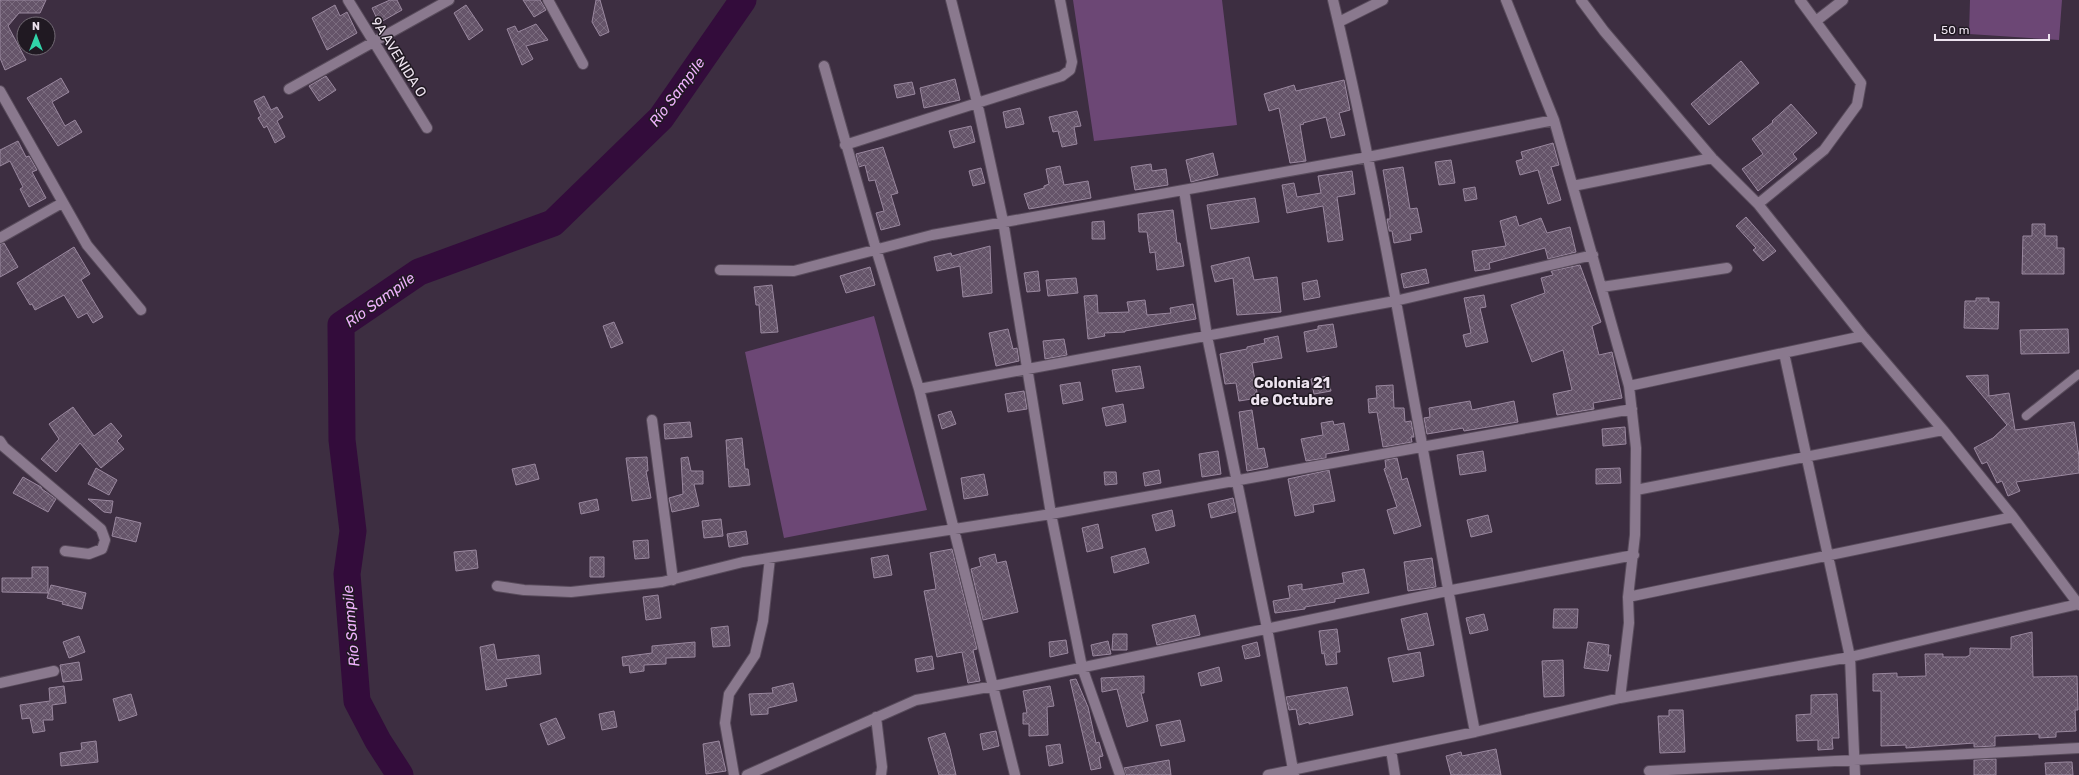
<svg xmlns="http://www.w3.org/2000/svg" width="2079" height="775" viewBox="0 0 2079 775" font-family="Rubik,sans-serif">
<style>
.park{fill:#6c4775}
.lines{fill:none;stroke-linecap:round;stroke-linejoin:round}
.river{stroke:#330c3b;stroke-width:27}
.building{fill:url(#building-cross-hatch);stroke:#9a889f}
.lane-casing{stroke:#584b5b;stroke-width:10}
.street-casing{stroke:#584b5b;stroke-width:12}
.lane{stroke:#8a798e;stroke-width:8}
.street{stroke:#8a798e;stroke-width:10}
.labels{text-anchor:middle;stroke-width:3;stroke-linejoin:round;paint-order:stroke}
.street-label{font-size:14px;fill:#ede3ef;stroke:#201922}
.water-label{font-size:15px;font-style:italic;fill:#eeb0fc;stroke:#201922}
.neighbourhood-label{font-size:15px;font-weight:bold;fill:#ede3ef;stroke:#201922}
</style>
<defs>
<pattern id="building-cross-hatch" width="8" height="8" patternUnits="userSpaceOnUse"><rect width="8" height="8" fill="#655469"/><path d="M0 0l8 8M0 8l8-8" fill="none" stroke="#7b6c7f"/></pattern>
</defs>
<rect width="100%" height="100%" fill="#3d2e41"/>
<!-- park -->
<path class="park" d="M1073,0H1222L1237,125L1094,141Z
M1970,0H2062L2059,40L1969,34Z
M874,316L927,510L784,538L745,352Z"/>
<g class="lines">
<!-- river -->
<path class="river" d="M400,775L378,741L357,701L347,574L353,531L342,440L341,325L419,272L553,223L661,118L743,0"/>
</g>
<!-- building -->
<path class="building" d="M0,0H46L40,13H19L8,26L26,60L5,70L0,58Z
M390,0H397L402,10L379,23L372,8Z
M523,0H540L546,10L534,17Z
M596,0H600L609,32L600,36L592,22Z
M335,5L340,16L347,12L357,33L327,50L312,18Z
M466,5L483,30L469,40L454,13Z
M536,24L548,40L526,46L533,59L522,65L507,29L515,26L518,32Z
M1741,61L1759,83L1709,125L1691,104Z
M326,76L336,90L319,101L309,86Z
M61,78L69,92L52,102L65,126L75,120L82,132L58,146L27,98Z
M955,79L960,100L924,108L920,88Z
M1344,80L1350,110L1339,113L1345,135L1331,138L1326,117L1303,123L1304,124L1300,125L1306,161L1290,163L1279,108L1269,111L1264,94L1294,85L1296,91Z
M912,82L915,94L897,98L894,85Z
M264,96L271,110L277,107L283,117L277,121L285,137L275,143L267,126L264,128L258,118L261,116L254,101Z
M1791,104L1817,133L1793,154L1797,159L1758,191L1742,169L1763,154L1752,139L1773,122L1772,121Z
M1020,108L1024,124L1006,128L1003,112Z
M1077,111L1081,126L1074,127L1077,144L1062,147L1058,131L1053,132L1049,117Z
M971,126L975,142L954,148L949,131Z
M18,141L26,157L29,156L37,170L32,172L46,198L29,207L20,189L23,187L10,161L0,166V150Z
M1553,143L1559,165L1551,167L1561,200L1548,204L1538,170L1520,175L1516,161L1523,159L1521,152Z
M883,147L898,193L891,195L900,225L881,230L876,213L884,211L875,180L869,181L865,165L859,167L856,154Z
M1213,153L1218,175L1191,182L1186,160Z
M1451,160L1455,183L1439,185L1435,162Z
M1151,164L1152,171L1166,169L1168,185L1135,190L1131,167Z
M1060,166L1064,185L1088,181L1091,198L1029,209L1024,194L1044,188V186L1049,184L1046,169Z
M1403,167L1410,209L1417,208L1422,232L1410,234L1411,240L1394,243L1392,231H1389L1387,219H1390V212L1383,170Z
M981,168L985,183L973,186L969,171Z
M1352,171L1355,194L1337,197L1343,240L1328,242L1323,206L1287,213L1282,185L1294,183L1297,197L1321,193L1318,176Z
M1475,187L1477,199L1465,201L1463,189Z
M1255,198L1259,222L1211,229L1207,205Z
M1173,210L1177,243H1180L1184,266L1157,270L1155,252L1150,253L1147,232H1139L1138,214Z
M1516,216L1519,226L1541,218L1547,233L1570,227L1576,252L1548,259L1545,248L1489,263L1490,269L1475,271L1472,251L1506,246L1500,221Z
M1746,217L1776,251L1763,261L1753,250L1756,248L1736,226Z
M1104,221L1105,239H1092V222Z
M2032,224H2045V236H2057V248H2064V274H2022L2023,236H2032Z
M4,243L18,267L0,277V244Z
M990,246L992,293L963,297L960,266L937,271L934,257L951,253L952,256Z
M74,247L90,274L81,280L103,317L93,323L87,313L78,318L64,295L35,310L32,304L30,305L17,283Z
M1249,257L1254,280L1277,277L1281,312L1237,315L1233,278L1215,282L1211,266Z
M1580,265L1601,322L1592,326L1599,355L1612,352L1622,398L1593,403L1594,409L1557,415L1553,394L1572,390L1563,350L1532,362L1511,305L1545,293L1541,278L1553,275L1551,271Z
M870,267L875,285L846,293L840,276Z
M1426,269L1429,283L1404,288L1401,274Z
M1038,271L1040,291L1027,292L1024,273Z
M1076,278L1078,293L1048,296L1046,280Z
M1317,280L1320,297L1304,300L1302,283Z
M772,285L778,332L761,333L759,305H756L754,287Z
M1097,295L1098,313L1129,312L1127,302L1145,300L1147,315L1171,313L1170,308L1193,304L1196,319L1125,331V332L1104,333L1105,336L1088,339L1084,296Z
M1484,295L1486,307L1480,308L1488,342L1466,347L1463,335L1471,333L1464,298Z
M1976,298H1989V302H1999L1998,329L1964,328L1965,301H1976Z
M614,322L623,343L611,348L603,326Z
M1333,324L1337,347L1307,352L1304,332L1318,329V326Z
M1008,329L1013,349L1017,348L1019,361L996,366L989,333Z
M2068,329L2069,353L2021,354L2020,330Z
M1278,336L1282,358L1252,363L1258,398L1239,401L1236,383L1225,384L1220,354L1247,349V347L1265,343L1264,339Z
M1064,339L1067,355L1045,359L1043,341Z
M1140,366L1144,388L1116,392L1112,370Z
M1988,375L1989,396L2009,393L2015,430L2074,422L2079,457V473L2016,482L2020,491L2008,496L2002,481L1997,483L1987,462L1982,464L1974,448L1993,438L2007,425L1966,376Z
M1328,376L1331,391L1314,394L1311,379Z
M1080,382L1083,400L1063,404L1060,385Z
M1393,385L1394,408H1404L1405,422L1411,421L1414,437H1411L1412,442L1383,447L1377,412L1369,413L1368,399L1377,398L1376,386Z
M1024,391L1027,409L1008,412L1005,394Z
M1470,401L1472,410L1514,401L1518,422L1464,431L1463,428L1427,434L1424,418L1430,417L1429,408Z
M1123,404L1126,422L1106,426L1102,408Z
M73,407L94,436L111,423L122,436L117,441L124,449L101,468L80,443L56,472L41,459L59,439L49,424Z
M1252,410L1258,449L1264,448L1268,467L1247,471L1239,412Z
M951,411L956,424L942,429L938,415Z
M1333,421L1334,425L1344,423L1349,450L1326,454V458L1306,461L1301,439L1323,435L1321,423Z
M690,422L692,437L665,439L664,424Z
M1625,427L1626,444L1603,446L1602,429Z
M742,438L745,469H748L750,485L729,487L726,440Z
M1218,451L1221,474L1202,477L1199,454Z
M1483,451L1486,471L1460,475L1457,455Z
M647,457L648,471H646L651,498L632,501L626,458Z
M688,457L691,471H703V484H694L699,506L672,512L669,498L683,494L681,458Z
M1397,458L1402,480L1407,478L1421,526L1394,534L1387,510L1397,507L1384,469L1386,468L1385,460Z
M535,464L539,479L516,485L512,469Z
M96,468L117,480L109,495L88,484Z
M1620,468L1621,483L1596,484V469Z
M1159,470L1161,483L1145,486L1143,473Z
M1329,470L1335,501L1313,505L1314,512L1295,516L1288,479Z
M1104,472H1116L1117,484L1105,485Z
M984,474L988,495L964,499L961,478Z
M23,477L41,487L42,489L56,499L48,512L13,493Z
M1233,498L1236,512L1211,518L1208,504Z
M88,499L113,501L111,513L104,512Z
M597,499L599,510L581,514L579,503Z
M1172,510L1175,526L1156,531L1152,515Z
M1488,515L1492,532L1471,537L1467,520Z
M116,517L141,523L136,542L112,536Z
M721,519L723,536L704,538L702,521Z
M1098,524L1103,548L1087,552L1082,528Z
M746,531L748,544L729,547L727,534Z
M648,540L649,558L635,559L633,541Z
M1145,548L1149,563L1114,573L1111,557Z
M952,549L977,649L973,650L980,681L968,683L962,652L937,657L924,591L936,589L930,553Z
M476,550L478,568L456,571L454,552Z
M995,554L997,563L1006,561L1018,612L983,620L971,569L981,566L979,558Z
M888,555L892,575L874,578L871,558Z
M590,557H604V577H590Z
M1432,558L1436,587L1408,591L1404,562Z
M32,567H48V593L2,592V578H32Z
M1364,569L1369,593L1335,599V602L1305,607V609L1275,613L1273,601L1290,598L1288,586L1302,584V590L1344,583L1342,573Z
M51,585L86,593L82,609L62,604L63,602L47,598Z
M658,595L661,618L646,620L643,597Z
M1554,609H1578L1577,628H1553Z
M1427,613L1434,645L1408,650L1401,619Z
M1484,614L1488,630L1470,634L1466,618Z
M1195,615L1200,635L1157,645L1152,625Z
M728,626L730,646L713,647L711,628Z
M1337,629L1340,652H1336L1337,664L1326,665L1324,653L1322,654L1319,631Z
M2032,632L2033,677L2077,676L2078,710H2075L2076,731L2056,732V737L2039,738V734L1995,736V746L1974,747V743L1906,748V745L1881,746V691H1873V674L1897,673V677L1926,676L1925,654H1943V657H1966L1970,655V648L2011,649V637Z
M1113,634H1127V650H1112Z
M79,636L85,652L69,658L63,642Z
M1066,640L1068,653L1050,657L1049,642Z
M1108,641L1111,654L1093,656L1091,645Z
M695,642V657L666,658V664L644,665V671L630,673L629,665L623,666L622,657L652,653V646Z
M1257,642L1260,656L1245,659L1242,646Z
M1588,642L1609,645L1608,655H1611L1608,671L1584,668Z
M494,644L497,660L539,655L541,674L505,679L507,686L486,690L480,647Z
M1420,652L1424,676L1393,682L1388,658Z
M932,656L934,669L917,672L915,659Z
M1563,660L1564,696L1544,697L1542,661Z
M79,662L82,680L63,682L60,665Z
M1219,667L1222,681L1201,686L1198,673Z
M1144,676V693H1141L1148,721L1127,727L1117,689L1102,692L1101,678Z
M1076,679L1088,707L1096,743L1099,742L1103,756L1099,757L1101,768L1091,770L1070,680Z
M793,683L797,701L768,708V714L751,715L749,694L773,693L772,688Z
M64,686L66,703L52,705L53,720H43L45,731L33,733L30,718L22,719L20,705L50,701L49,688Z
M1050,686L1054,706L1047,707L1048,735L1029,736V724H1023V713H1027L1023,691Z
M1347,687L1353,715L1309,724V722L1299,725L1296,709L1289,710L1286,697Z
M131,694L137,715L119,721L113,699Z
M1837,694L1839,738H1832L1833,749L1818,750V740L1797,741L1796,715L1811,714V695Z
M1669,710H1683L1685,752L1660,753L1658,716H1669Z
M614,711L617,727L602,730L599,714Z
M556,718L565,738L548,745L540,724Z
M1180,720L1185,741L1161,746L1156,725Z
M996,731L999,746L983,750L980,734Z
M945,733L950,749L956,775H939L928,738Z
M96,741L98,762L61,766L60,753L82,750L81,743Z
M719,741L726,771L706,774L703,744Z
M1060,744L1063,763L1049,766L1046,746Z
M1496,749L1501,775H1451L1446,756L1461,752L1462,756Z
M1996,759V775H1974V760Z
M1169,760L1171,775H1126L1124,768Z
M2066,762H2072L2073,775H2046L2045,763Z"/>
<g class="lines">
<!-- lane casing -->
<g class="lane-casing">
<path id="lane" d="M2026,416L2079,374"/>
</g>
<!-- street casing -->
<g class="street-casing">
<path id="street" d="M348,0L427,128
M548,0L583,64
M951,0L977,102L1003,221L1051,514L1082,667L1120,775
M1333,0C1391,242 1427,488 1475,732
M1506,0L1554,120L1629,386L1636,448L1635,535L1628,597L1629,623L1620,698
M1581,0L1604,31L1712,158L1758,204L1863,336L1943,430L2013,517L2079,605
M1816,21L1843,0
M1339,22L1383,0
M824,66L876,249L919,389L1015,775
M289,89L449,0
M0,91L87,245L141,310
M845,145L1062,76L1070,70L1072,62L1060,0
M1573,186L1712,158
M1184,190L1207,336L1267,628L1294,775
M1758,204L1824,150L1857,105L1861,83L1800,0
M0,238L62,203
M720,270L794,271L932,235L1368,157L1554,120
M1602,287L1727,268
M1784,353L1850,657L1855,775
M1629,386L1863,336
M919,389L1395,301L1593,255
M652,420L673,580
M0,441L4,447L101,529L105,540L102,549L89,554L65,551
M1636,490L1943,430
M497,586L524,590L571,592L662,582L743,562L1051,514L1632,409
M1628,597L2013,517
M0,683L54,671
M876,717L882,767L881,775
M1391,750L1395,775
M1649,771L2079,748
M734,775L725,723L729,694L755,655L763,621L770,558
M747,775L916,700L994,686L1447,591L1634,555
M1268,775L1475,732L1620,698L1850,657L2078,604"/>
</g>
<!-- lane -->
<use href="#lane" class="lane"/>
<!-- street -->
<use href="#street" class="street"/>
</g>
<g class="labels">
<!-- street labels -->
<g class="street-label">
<text transform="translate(399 57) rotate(58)" y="5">9A AVENIDA O</text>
</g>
<!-- water labels -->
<g class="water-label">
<text transform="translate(677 92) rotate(-53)" y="5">Río Sampile</text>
<text transform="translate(380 300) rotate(-36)" y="5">Río Sampile</text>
<text transform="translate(351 626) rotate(-95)" y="5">Río Sampile</text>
</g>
<!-- neighbourhood labels -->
<g class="neighbourhood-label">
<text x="1292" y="388">Colonia 21<tspan x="1292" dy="17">de Octubre</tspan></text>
</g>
</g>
<!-- north arrow -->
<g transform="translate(36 36)"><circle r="19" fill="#201922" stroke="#726a74"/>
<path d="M0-3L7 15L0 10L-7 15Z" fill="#31d4a9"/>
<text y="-6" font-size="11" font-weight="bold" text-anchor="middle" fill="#ede3ef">N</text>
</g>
<!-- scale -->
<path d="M1935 34v6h114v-6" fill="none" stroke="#ede3ef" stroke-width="2"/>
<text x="1941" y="34" font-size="12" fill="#ede3ef" stroke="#201922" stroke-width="3" paint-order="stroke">50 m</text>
</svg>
